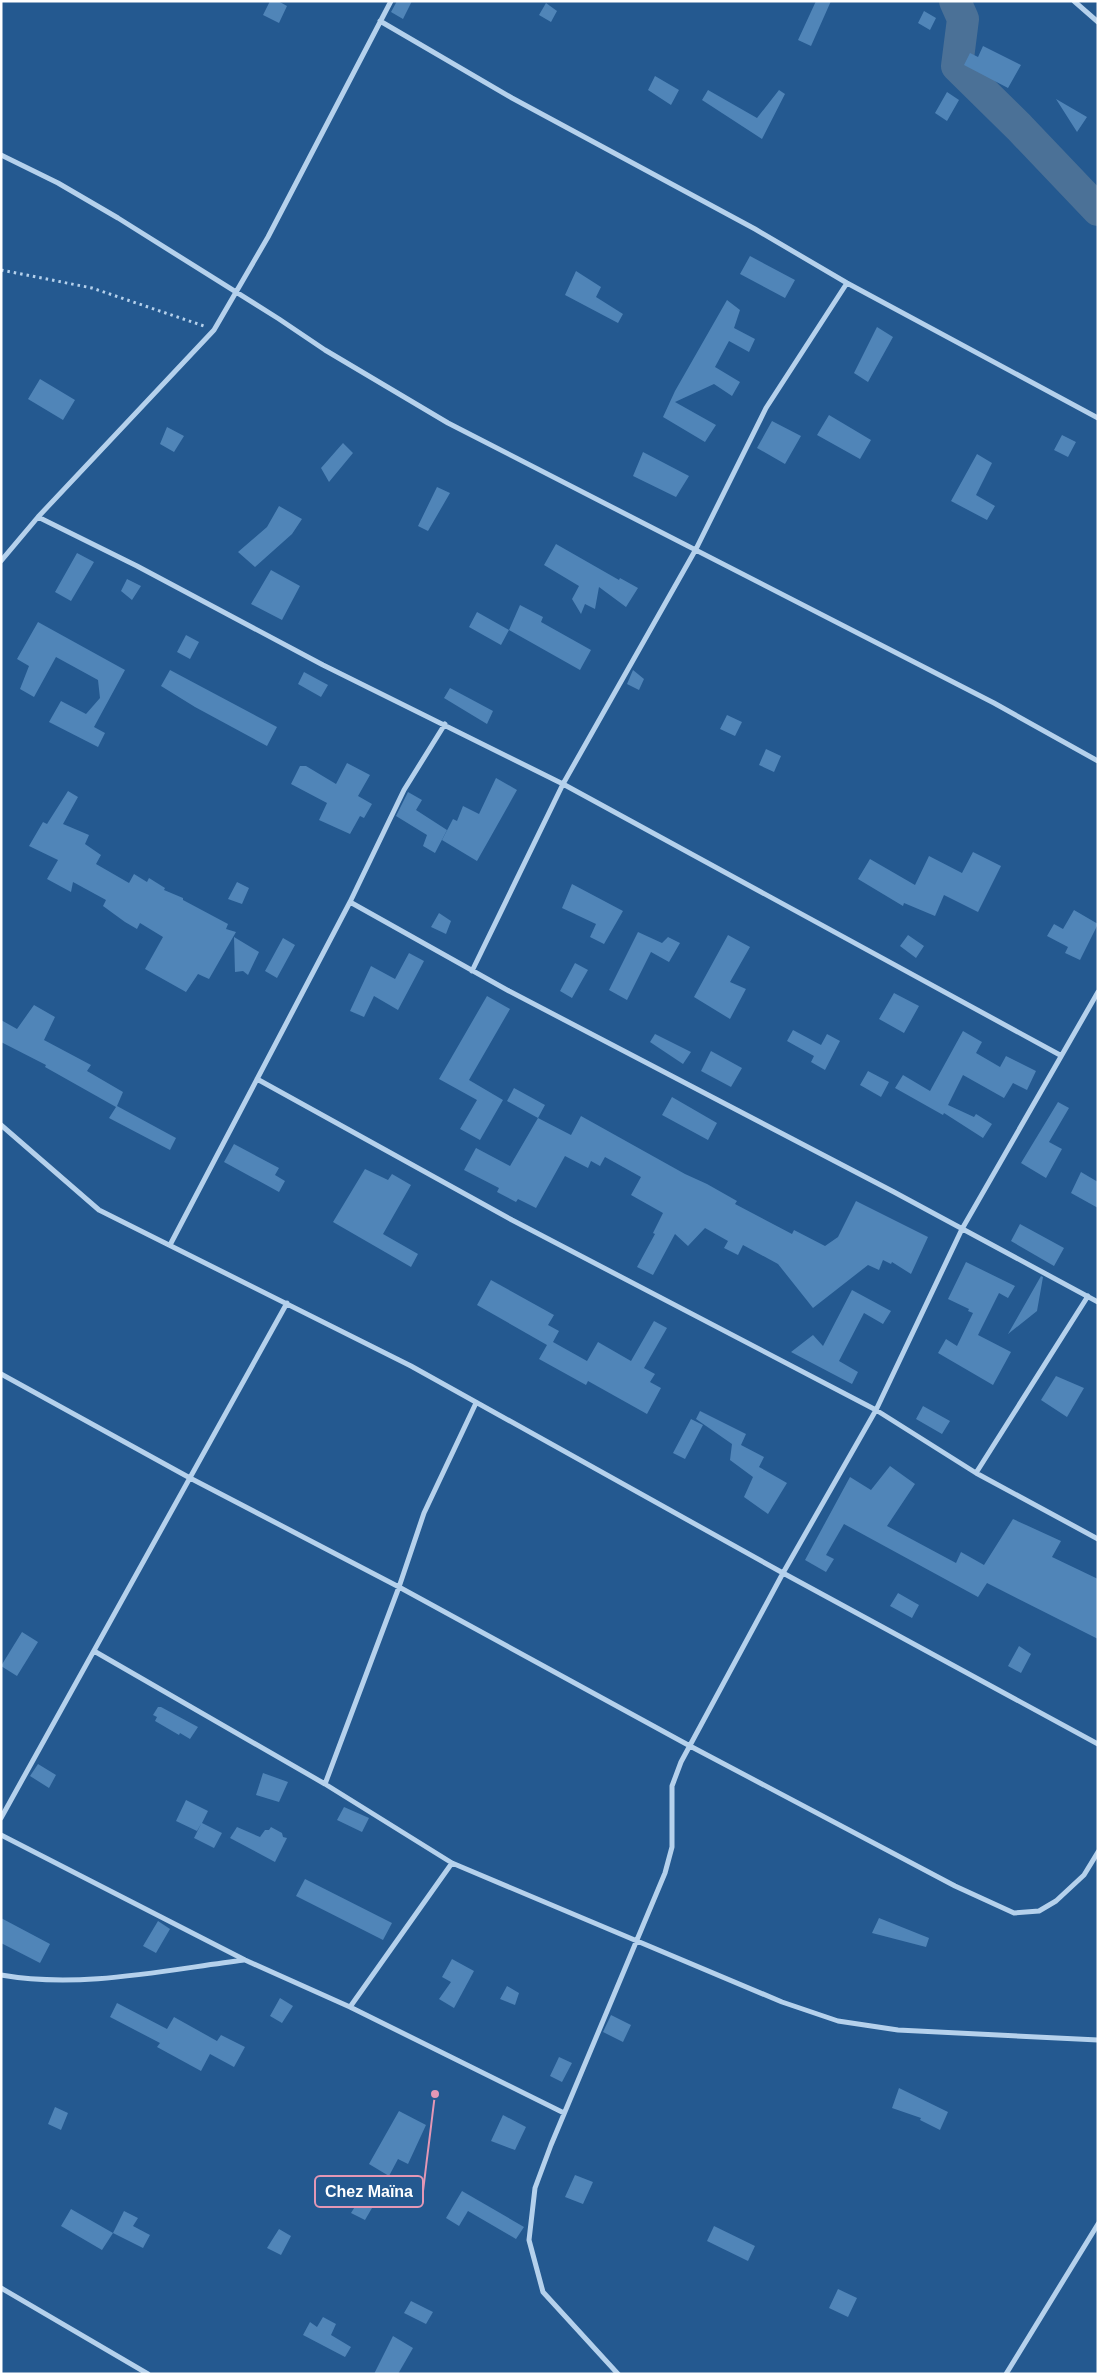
<svg xmlns="http://www.w3.org/2000/svg" width="1099" height="2375" viewBox="0 0 1099 2375" font-family="Arial,sans-serif">
<style>
.lines{fill:none;stroke-linecap:round;stroke-linejoin:round}
.river{stroke:#4b7197;stroke-width:32}
.building{fill:#5085b8}
.path{stroke:#b5d1ec;stroke-width:3;stroke-dasharray:2.5 4;stroke-linecap:butt}
.street{stroke:#b5d1ec;stroke-width:5}
.leader{fill:none;stroke:#e497b5;stroke-width:2}
.callout-dot{fill:#e497b5;stroke:#245990;stroke-width:2}
.callout{fill:#245990;stroke:#e497b5;stroke-width:2}
.callout-label{font-size:16px;text-anchor:middle;font-weight:bold;fill:#fff}
</style>
<rect width="100%" height="100%" fill="#245990"/>
<g class="lines">
<!-- river -->
<path class="river" d="M955,1L963,19L957,66L1019,127L1098,210"/>
</g>
<!-- building -->
<path class="building" d="M270,1H278L287,6L279,23L263,15Z
M397,1H412L403,19L391,12Z
M816,1H831L811,46L798,40Z
M546,3L557,11L551,22L539,15Z
M924,11L936,18L930,30L918,23Z
M983,46L1021,65L1008,88L964,65L970,53L978,57Z
M655,76L679,90L671,105L648,90Z
M708,90L757,118L779,90L785,94L762,139L702,100Z
M947,92L959,100L947,121L935,113Z
M1056,99L1087,117L1077,132Z
M750,256L795,280L785,298L740,274Z
M576,271L601,287L596,297L623,314L618,323L565,295Z
M727,300L740,310L734,328L755,339L749,352L729,341L715,367L740,382L732,396L714,384L675,402L716,425L705,442L663,417L675,391Z
M877,327L893,337L868,382L854,373Z
M40,379L75,400L63,420L28,399Z
M829,415L871,440L860,459L817,435Z
M772,421L801,436L785,464L757,448Z
M167,427L184,436L174,452L160,444Z
M1062,435L1076,442L1068,457L1054,450Z
M343,443L353,453L329,482L321,468Z
M643,452L689,476L676,497L633,476Z
M977,454L992,463L976,495L995,506L987,520L951,501Z
M437,487L450,493L428,531L418,526Z
M279,506L302,519L292,534L255,567L238,552L267,527Z
M556,544L619,580L620,578L638,588L626,607L599,587L595,609L585,604L581,614L572,599L579,586L544,565Z
M77,553L94,562L71,601L55,592Z
M271,570L300,586L282,620L251,604Z
M127,579L141,586L132,600L121,591Z
M520,605L543,617L541,622L591,650L580,670L509,630Z
M477,612L509,630L501,645L469,627Z
M38,622L125,670L94,727L105,733L98,747L49,722L61,701L86,714L100,698L98,680L56,657L34,697L20,689L29,666L17,659Z
M186,635L199,642L190,659L177,652Z
M170,670L277,727L267,746L195,707L161,686Z
M633,670L644,679L639,690L627,684Z
M304,672L328,685L321,697L298,684Z
M450,688L493,711L487,724L444,698Z
M727,715L742,722L735,736L720,729Z
M766,749L781,756L774,772L759,765Z
M347,763L370,775L358,796L372,804L364,818L360,816L350,834L319,820L327,803L291,784L300,766H306L336,784Z
M496,778L517,790L477,861L442,840L453,819L457,821L463,806L479,814Z
M68,791L78,797L63,824L89,835L85,844L101,855L96,864L129,883L134,874L147,882L149,878L165,888L164,890L183,898V900L228,924L226,929L236,932L209,979L198,974L186,992L145,969L163,937L140,923L137,929L125,922L103,906L106,900L73,882L71,892L47,879L58,860L29,846L43,822L47,824Z
M408,792L422,800L416,810L447,830L435,853L423,846L427,835L396,816Z
M973,852L1001,866L978,912L944,895L935,916L904,903L903,906L858,879L870,859L915,885L929,856L962,873Z
M237,882L249,888L242,904L228,899Z
M572,884L623,911L604,944L590,937L596,924L562,908Z
M1074,910L1098,924L1080,960L1065,953L1068,947L1047,936L1054,924L1063,929Z
M439,913L451,921L446,934L431,927Z
M638,932L662,943L668,937L680,943L669,962L651,952L627,1000L609,990Z
M728,935L750,947L730,982L746,989L730,1019L694,997Z
M908,935L924,946L916,958L900,946Z
M234,937L259,952L248,975L243,971L235,972Z
M283,938L295,945L277,978L265,971Z
M409,953L424,961L398,1010L374,996L364,1017L350,1011L371,966L395,979Z
M575,963L588,970L572,998L560,991Z
M894,993L919,1006L904,1033L879,1019Z
M487,996L510,1009L469,1080L503,1100L480,1140L460,1129L477,1100L439,1079Z
M34,1005L55,1017L44,1040L91,1065L87,1071L123,1092L117,1106L176,1138L170,1150L109,1118L116,1107L45,1067L46,1065L1,1042V1020L17,1029Z
M793,1030L821,1045L827,1034L840,1041L825,1070L811,1062L814,1056L787,1041Z
M963,1031L982,1042L976,1053L1000,1067L1006,1056L1036,1071L1027,1090L1013,1083L1004,1098L963,1075L948,1105L974,1117L976,1114L992,1124L983,1138L944,1113L943,1115L895,1088L903,1075L930,1091Z
M655,1034L691,1052L683,1064L650,1042Z
M711,1051L742,1068L731,1087L701,1071Z
M868,1071L889,1082L881,1097L860,1085Z
M514,1088L545,1105L538,1118L507,1101Z
M672,1097L717,1123L708,1140L662,1115Z
M1058,1102L1069,1108L1049,1142L1062,1149L1046,1178L1021,1163Z
M581,1116L685,1174L707,1184L737,1201L735,1204L792,1234L794,1230L825,1246L838,1237L856,1201L928,1237L911,1274L892,1262L891,1264L883,1260L879,1270L868,1265L813,1308L778,1264L743,1245L738,1255L724,1248L728,1241L705,1228L688,1246L675,1234L653,1275L637,1267L655,1234L653,1233L663,1213L631,1195L641,1177L605,1157L600,1166L591,1161L588,1168L565,1156L536,1208L518,1199L516,1202L497,1192L499,1188L464,1170L476,1148L510,1166L538,1118L571,1135Z
M234,1144L279,1168L275,1175L285,1181L279,1192L224,1162Z
M365,1169L388,1180L392,1174L411,1185L383,1234L418,1254L411,1267L333,1222Z
M1081,1172L1098,1182V1208L1071,1193Z
M1020,1224L1064,1248L1054,1266L1011,1241Z
M966,1262L1015,1286L1008,1298L999,1293L978,1335L1011,1352L993,1385L938,1353L946,1339L957,1346L973,1313L968,1311L969,1309L948,1299Z
M1041,1276L1043,1277L1037,1311L1008,1334Z
M491,1280L554,1315L548,1325L559,1331L553,1342L587,1361L598,1342L631,1361L654,1321L667,1328L644,1368L655,1374L650,1382L661,1388L647,1414L588,1381L586,1385L539,1359L547,1345L477,1305Z
M852,1290L891,1311L883,1324L864,1313L839,1361L858,1372L852,1384L791,1352L813,1335L823,1346Z
M1056,1376L1084,1388L1067,1417L1041,1400Z
M923,1406L950,1421L942,1434L916,1419Z
M700,1411L746,1434L741,1445L764,1457L759,1467L787,1483L768,1514L744,1497L753,1477L730,1460L732,1444L696,1419Z
M691,1419L703,1425L685,1459L673,1453Z
M890,1466L915,1484L887,1526L956,1563L961,1552L984,1565L1013,1519L1061,1541L1052,1557L1098,1579V1639L987,1583L978,1597L844,1524L826,1555L834,1559L826,1572L805,1560L850,1477L871,1490Z
M898,1593L919,1605L912,1618L890,1606Z
M22,1632L38,1642L17,1676L1,1666Z
M1019,1646L1031,1654L1021,1673L1008,1666Z
M158,1707H161L198,1727L190,1739L180,1733L179,1735L155,1721L157,1717L153,1715Z
M38,1764L56,1775L49,1788L30,1776Z
M263,1773L288,1782L279,1802L256,1795Z
M186,1800L208,1811L202,1823L222,1833L214,1848L194,1838L201,1824L197,1831L176,1821Z
M344,1807L369,1818L362,1832L337,1820Z
M237,1827L260,1837L265,1830H269L271,1827L282,1833L283,1837L287,1838L275,1862L230,1838Z
M305,1879L392,1923L383,1940L296,1896Z
M1,1918L50,1944L40,1963L1,1943Z
M879,1918L929,1938L926,1947L872,1933Z
M158,1921L170,1929L156,1953L143,1946Z
M452,1959L474,1971L454,2008L439,1999L451,1982L442,1977Z
M507,1986L519,1993L515,2005L500,1999Z
M280,1998L293,2006L282,2023L270,2016Z
M117,2003L167,2029L174,2017L217,2041L221,2035L245,2047L234,2067L210,2054L201,2071L157,2047L160,2043L110,2017Z
M611,2015L631,2025L623,2042L603,2032Z
M559,2057L572,2063L562,2082L550,2076Z
M899,2088L948,2112L940,2130L920,2120L921,2118L892,2108Z
M55,2107L68,2113L61,2130L48,2124Z
M399,2111L426,2125L408,2164L398,2159L389,2176L369,2164Z
M503,2115L526,2127L515,2150L491,2141Z
M575,2175L593,2182L583,2204L565,2197Z
M462,2191L524,2227L516,2239L468,2211L459,2226L446,2218Z
M359,2200L372,2208L365,2220L351,2213Z
M71,2209L113,2233L102,2250L61,2226Z
M124,2211L138,2218L133,2226L150,2235L143,2248L113,2233Z
M714,2226L755,2246L748,2261L707,2241Z
M279,2229L291,2236L281,2255L267,2248Z
M838,2289L857,2298L848,2317L829,2308Z
M411,2301L433,2312L426,2324L404,2313Z
M323,2317L336,2324L331,2335L351,2347L345,2357L303,2335L310,2322L317,2327Z
M393,2336L413,2348L398,2374H374Z"/>
<g class="lines">
<!-- path -->
<path class="path" d="M1,270L92,288L204,326"/>
<!-- street -->
<path class="street" d="M1074,1L1098,22
M380,21L512,98L755,229L847,283L1098,418
M1,155L58,183L118,218L279,319L325,350L448,423L994,703L1098,761
M38,517L137,566L323,665L563,784L1060,1055
M1,561L38,517L214,330L268,237L391,1
M350,902L509,991L894,1192L1098,1302
M472,971L563,784L696,549L766,408L847,283
M257,1079L512,1220L876,1410L976,1473L1098,1539
M1,1125L99,1210L411,1366L783,1573L1098,1744
M170,1245L350,902L404,790L445,724
M1,1374L190,1478L399,1587L690,1746L955,1886L1014,1913L1039,1911L1056,1901L1084,1875L1098,1852
M976,1473L1088,1296
M94,1651L325,1784L452,1863L782,2002L838,2021L898,2030L1098,2040
M325,1784L399,1587L424,1513L476,1403
M1,1818L287,1303
M1,1835L245,1960L350,2007L452,1863
M1,1975C81,1989 165,1970 244,1960
M350,2007L564,2113
M1,2288L148,2374
M618,2374L543,2292L529,2240L535,2188L551,2145L665,1873L672,1847V1786L681,1762L783,1573L876,1410L962,1229L1098,992
M1006,2374L1098,2224"/>
</g>
<!-- callouts -->
<path class="leader" d="M435 2094L423 2191"/>
<circle class="callout-dot" cx="435" cy="2094" r="5"/>
<rect class="callout" x="315" y="2176" width="108" height="31" rx="5"/>
<g class="callout-label">
<text x="369" y="2197">Chez Maïna</text>
</g>
<!-- border -->
<rect width="1099" height="2375" fill="none" stroke="#ffffff" stroke-width="5"/>
</svg>
